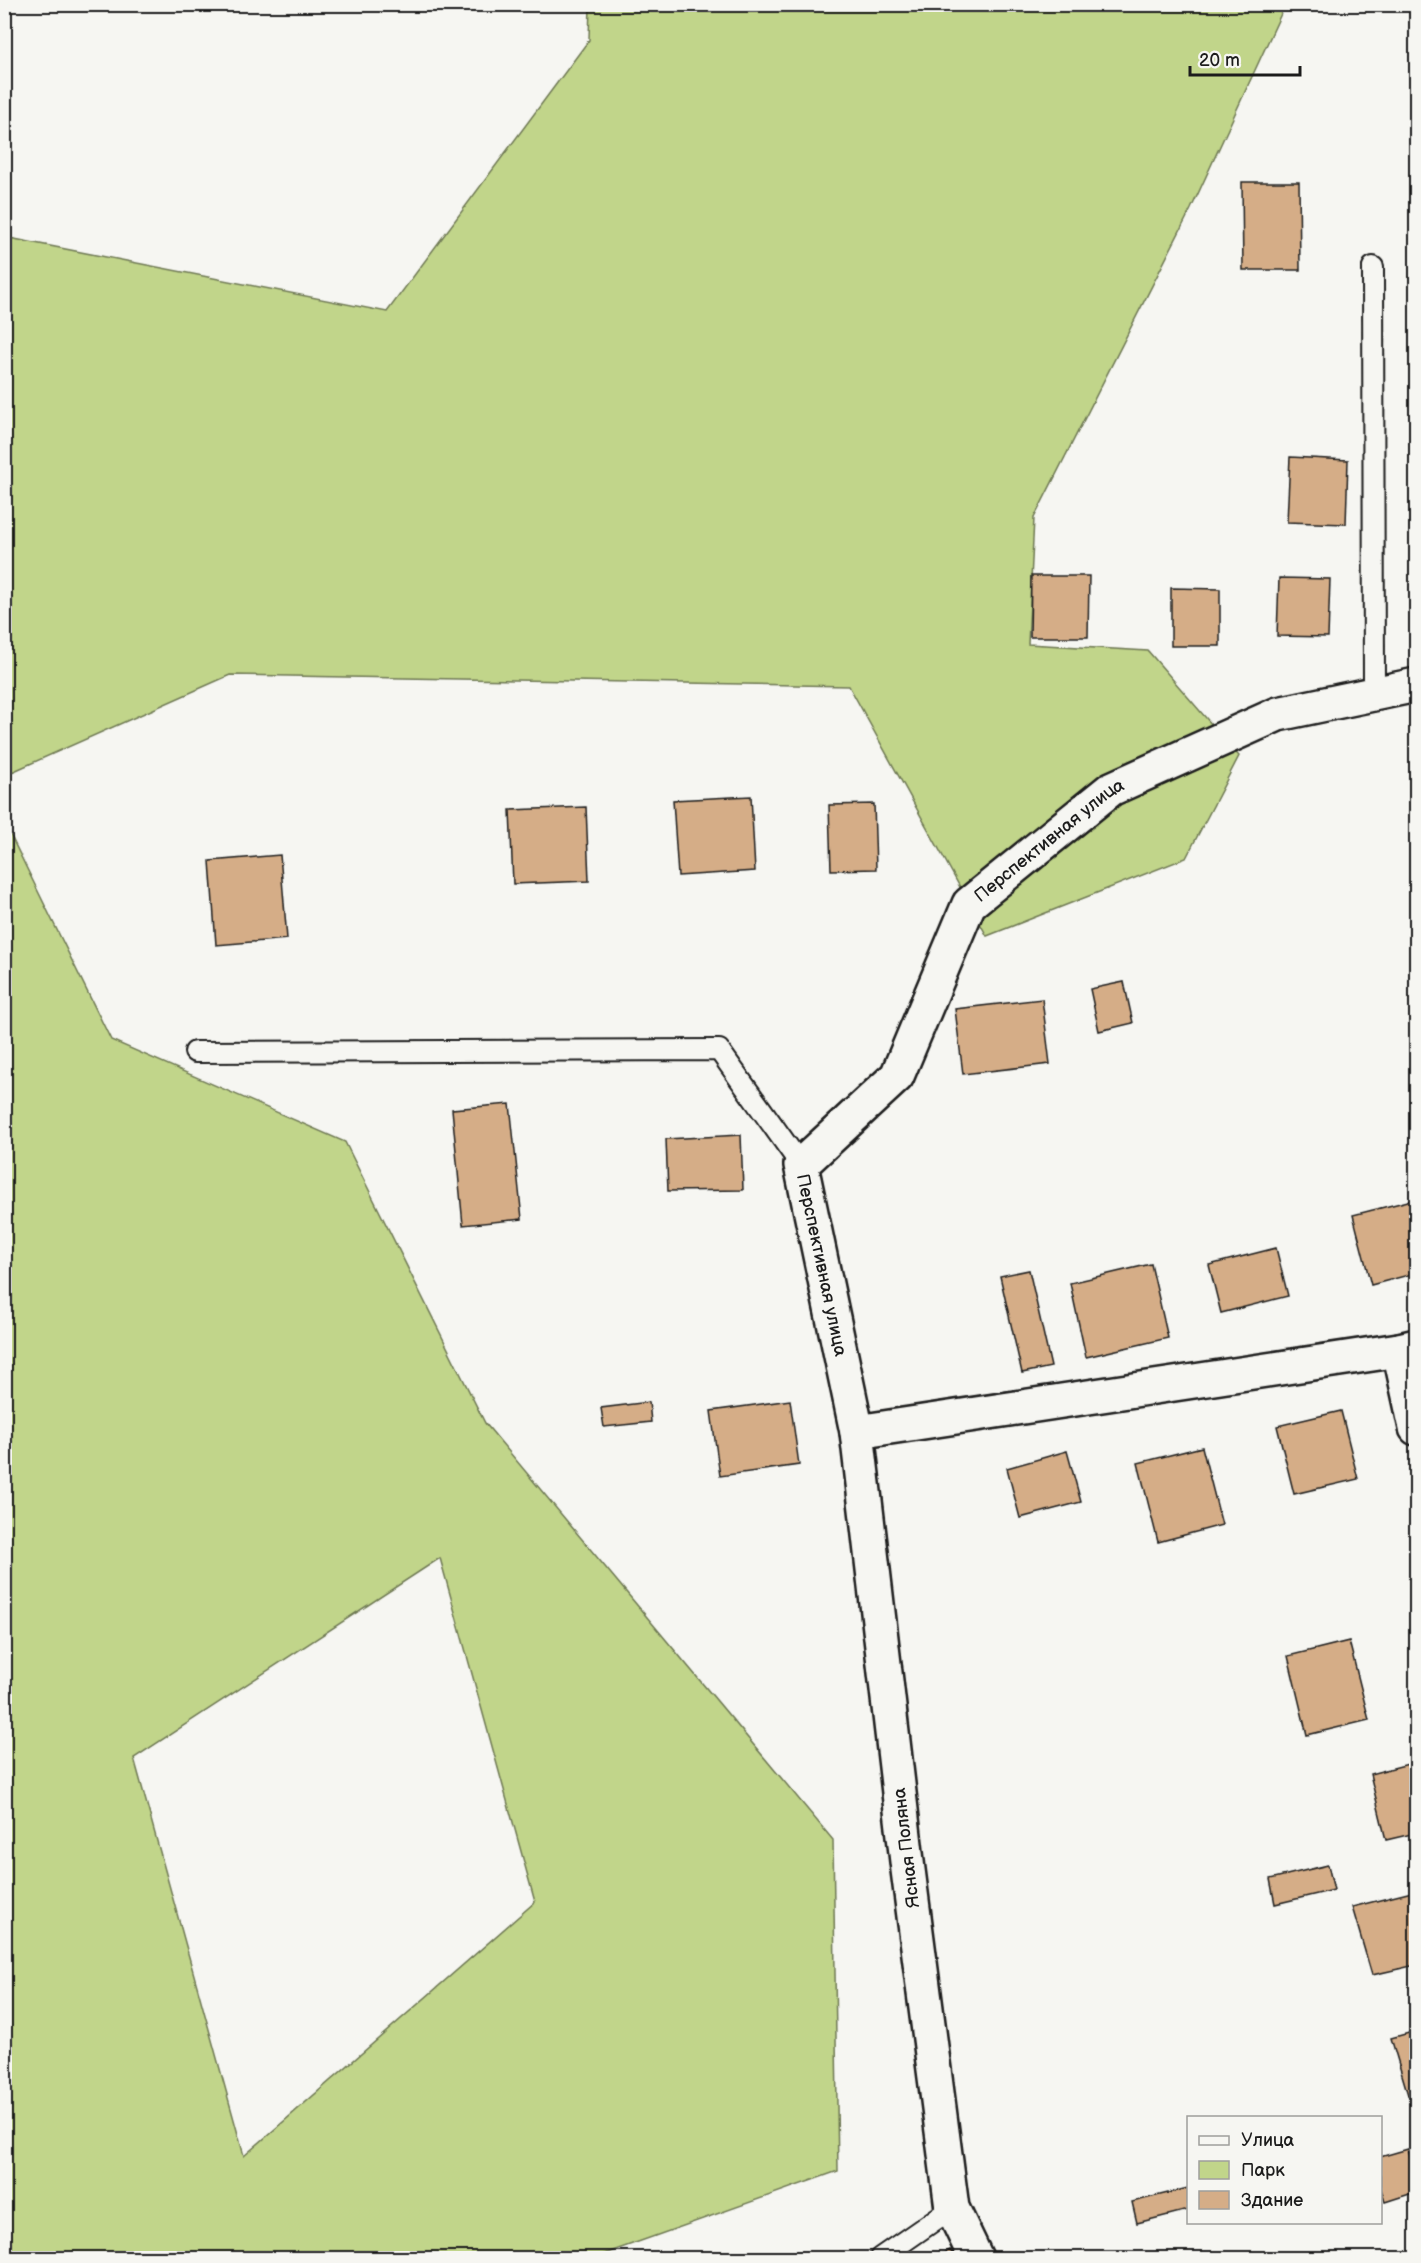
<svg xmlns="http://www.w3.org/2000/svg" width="1421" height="2263" viewBox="0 0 1421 2263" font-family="'Balsamiq Sans',sans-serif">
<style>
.green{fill:#c1d58a;stroke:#6e7853;stroke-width:1.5;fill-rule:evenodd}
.building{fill:#d5ad87;stroke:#1c1c1c;stroke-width:1.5}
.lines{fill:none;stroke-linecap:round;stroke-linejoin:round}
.lane-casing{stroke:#1c1c1c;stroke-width:24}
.street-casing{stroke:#1c1c1c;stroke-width:38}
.lane{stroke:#f6f6f2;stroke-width:20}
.street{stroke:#f6f6f2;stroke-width:33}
.labels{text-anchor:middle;stroke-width:4.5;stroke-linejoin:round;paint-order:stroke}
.street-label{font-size:18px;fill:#1c1c1c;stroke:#f6f6f2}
</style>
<rect width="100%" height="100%" fill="#f6f6f2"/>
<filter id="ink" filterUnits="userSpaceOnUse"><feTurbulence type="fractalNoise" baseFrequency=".0167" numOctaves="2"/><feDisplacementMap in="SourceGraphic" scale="12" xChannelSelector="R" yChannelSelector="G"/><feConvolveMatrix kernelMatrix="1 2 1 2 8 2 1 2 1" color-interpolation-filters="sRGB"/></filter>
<g filter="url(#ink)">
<!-- green -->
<path class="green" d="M590,5H1285L1191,209L1034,518L1028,644L1148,651L1239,756L1186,858L987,936L849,686L230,675L5,775L4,237L387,312L589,40Z
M4,822L111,1040L345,1142L485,1423L833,1840L838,2171L593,2258H5ZM440,1558L535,1902L244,2156L134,1758Z"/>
<!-- building -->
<path class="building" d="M1242,182H1299L1300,270H1243Z
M1290,457L1348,460L1346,524L1287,522Z
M1031,576H1089L1088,637H1030Z
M1279,578L1330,579L1328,637L1277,636Z
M1171,588L1220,589V646H1171Z
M751,796L755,871L678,876L673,800Z
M874,804L876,869L831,870L829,805Z
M586,807L589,881L513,884L510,810Z
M280,855L287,939L216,945L210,861Z
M1124,982L1133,1023L1099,1031L1090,989Z
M1042,999L1050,1064L963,1074L955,1009Z
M510,1104L522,1219L463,1225L452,1109Z
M741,1135L743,1190L668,1191L666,1139Z
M1416,1199V1273L1371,1285L1353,1215Z
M1276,1248L1288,1296L1221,1313L1209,1265Z
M1151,1264L1168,1338L1086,1357L1070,1283Z
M1029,1270L1051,1367L1022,1373L1000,1276Z
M790,1400L799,1465L720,1476L711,1411Z
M649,1402L651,1422L604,1427L601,1408Z
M1341,1411L1358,1479L1294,1494L1277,1426Z
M1202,1447L1222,1525L1158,1542L1138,1463Z
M1067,1451L1081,1502L1020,1518L1007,1468Z
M1349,1641L1369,1720L1307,1735L1288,1656Z
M1416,1762V1833L1386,1840L1370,1774Z
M1328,1865L1334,1890L1275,1904L1270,1879Z
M1416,1891V1965L1372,1975L1352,1907Z
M1416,2031V2093L1408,2095L1391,2038Z
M1408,2149L1416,2178V2192L1385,2202L1380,2186V2157Z
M1188,2188V2210L1137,2223L1132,2202Z
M950,2250L955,2258H935Z"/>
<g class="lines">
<!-- lane casing -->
<g class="lane-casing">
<path id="lane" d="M1373,267L1374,694
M195,1052L719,1050L801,1165
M880,2258L952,2208"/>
</g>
<!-- street casing -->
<g class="street-casing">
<g id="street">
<path d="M1399,1350L1416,1428"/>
<path d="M857,1432L1399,1350L1416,1346"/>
<path id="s1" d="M976,2258L952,2208L908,1870L857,1432L801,1165L897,1076L969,904L1111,789L1278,714L1416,685"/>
</g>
</g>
<!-- lane -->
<use href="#lane" class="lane"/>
<!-- street -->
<use href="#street" class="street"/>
</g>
</g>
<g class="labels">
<!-- street labels -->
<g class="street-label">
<text dy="6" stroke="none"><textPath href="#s1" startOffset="1530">Перспективная улица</textPath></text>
<text transform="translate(822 1265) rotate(78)" y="6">Перспективная улица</text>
<text transform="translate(906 1848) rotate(-97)" y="6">Ясная Поляна</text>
</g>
</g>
<!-- margin -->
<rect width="1421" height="2263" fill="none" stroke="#f6f6f2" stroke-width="24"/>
<rect x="12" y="12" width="1397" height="2239" fill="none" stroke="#1c1c1c" stroke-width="2" filter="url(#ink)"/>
<!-- legend -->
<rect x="1187" y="2116" width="195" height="108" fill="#f6f6f2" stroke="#9f9f9c" stroke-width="1.5"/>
<rect x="1199" y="2136" width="30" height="9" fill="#f6f6f2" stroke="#9f9f9c" stroke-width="1.5"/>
<text x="1241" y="2146" font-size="18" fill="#1c1c1c">Улица</text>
<rect x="1199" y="2161" width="30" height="18" fill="#c1d58a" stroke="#9f9f9c" stroke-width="1.5"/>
<text x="1241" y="2176" font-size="18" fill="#1c1c1c">Парк</text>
<rect x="1199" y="2191" width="30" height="18" fill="#d5ad87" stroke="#9f9f9c" stroke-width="1.5"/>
<text x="1241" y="2206" font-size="18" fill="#1c1c1c">Здание</text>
<!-- scale -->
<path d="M1190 66v9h110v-9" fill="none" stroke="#1c1c1c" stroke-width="3"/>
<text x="1199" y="66" font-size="18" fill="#1c1c1c" stroke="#f6f6f2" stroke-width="4.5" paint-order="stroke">20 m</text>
</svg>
